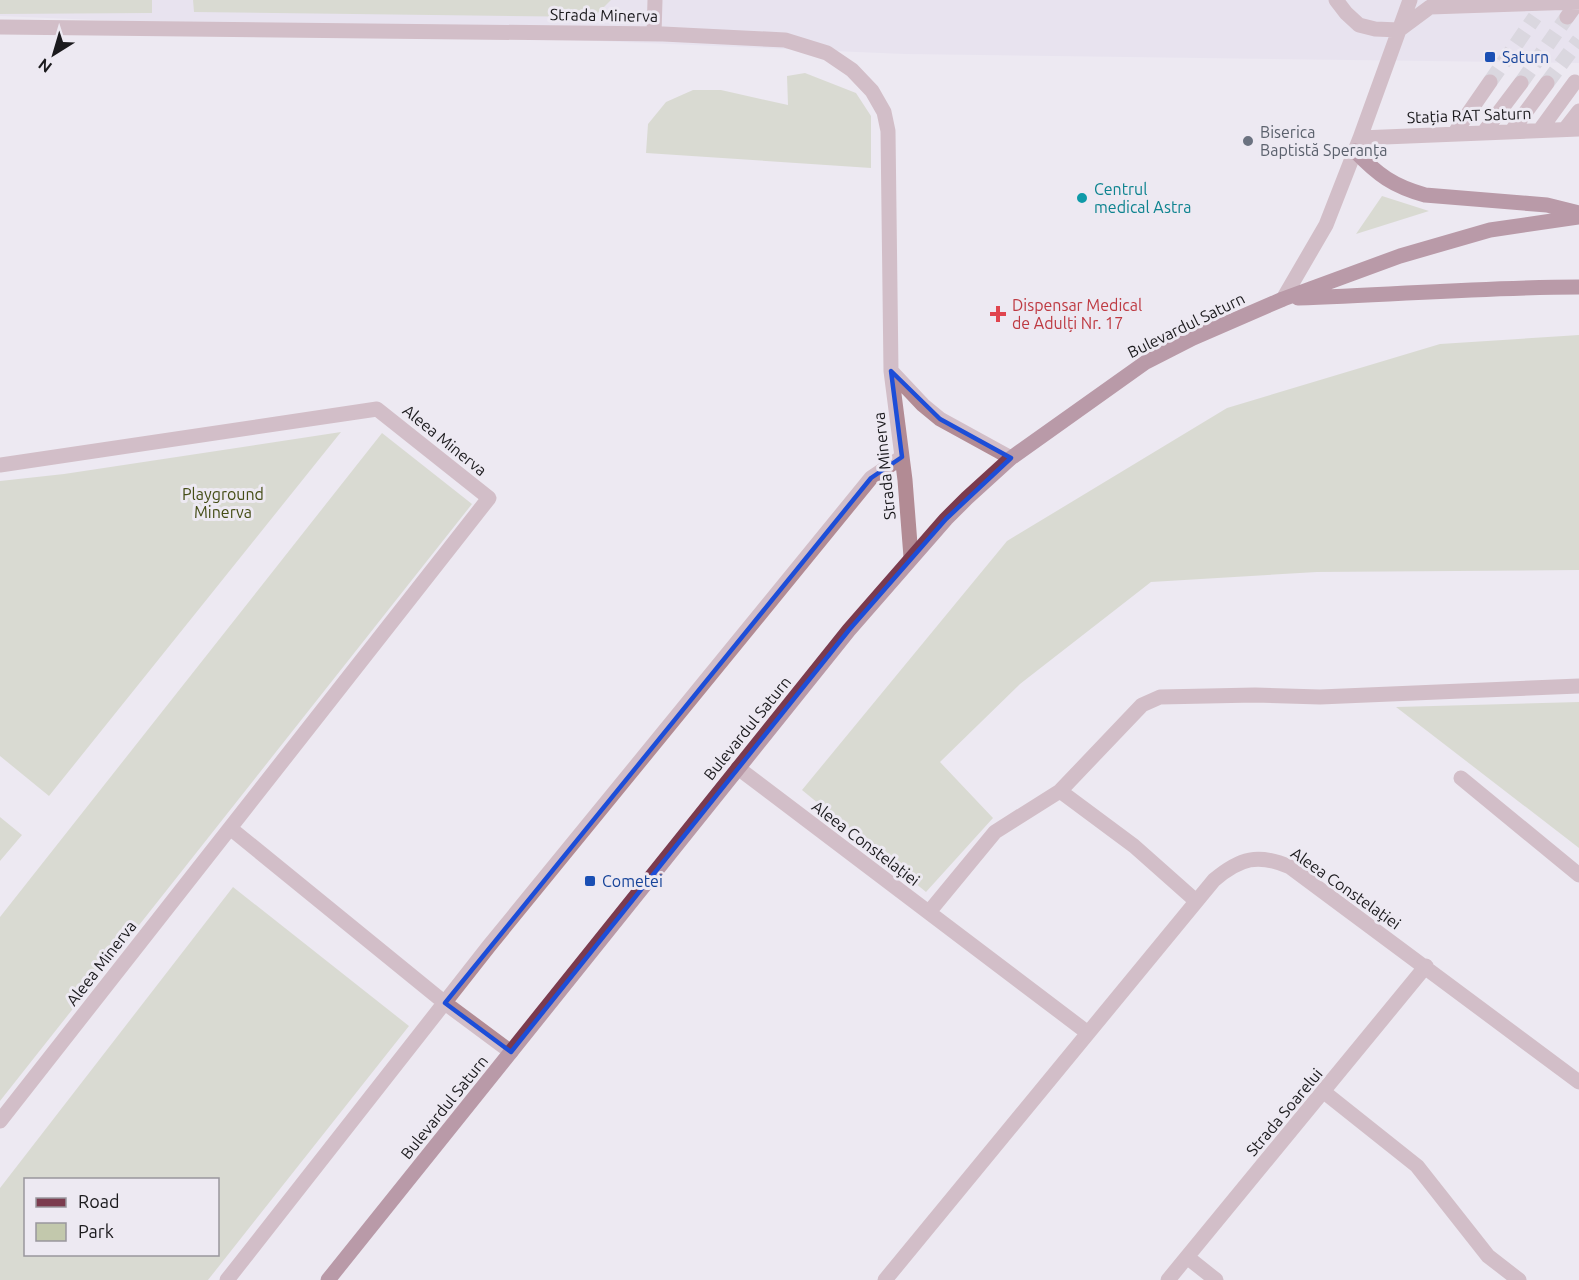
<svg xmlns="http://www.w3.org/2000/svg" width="1579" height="1280" viewBox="0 0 1579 1280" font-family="Ubuntu,sans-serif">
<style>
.built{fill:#e2dcec}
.green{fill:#c2c8ac;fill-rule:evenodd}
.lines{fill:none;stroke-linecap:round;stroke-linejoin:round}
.minor-tunnel{stroke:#c3c0c7;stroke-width:15;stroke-dasharray:15 8;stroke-linecap:butt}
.minor{stroke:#b28b94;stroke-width:15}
.major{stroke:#7b3b4e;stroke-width:15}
.marked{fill:none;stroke:#1d4ed8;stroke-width:4.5;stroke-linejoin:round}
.transit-dot{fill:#1a4fb4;stroke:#ede9f2;stroke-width:2}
.worship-dot{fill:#6b7280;stroke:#ede9f2;stroke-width:2}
.culture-dot{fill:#0f9aa8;stroke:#ede9f2;stroke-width:2}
.health-dot{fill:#e0444e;stroke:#ede9f2;stroke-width:2}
.labels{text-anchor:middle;stroke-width:6;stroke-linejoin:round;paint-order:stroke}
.street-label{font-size:16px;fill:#1b1a1d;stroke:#ede9f2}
.transit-label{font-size:16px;fill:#164399;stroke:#ede9f2;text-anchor:start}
.worship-label{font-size:16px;fill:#5b616d;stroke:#ede9f2;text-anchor:start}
.culture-label{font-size:16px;fill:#0d838f;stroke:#ede9f2;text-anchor:start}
.health-label{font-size:16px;fill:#be3a42;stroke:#ede9f2;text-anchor:start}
.park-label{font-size:16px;fill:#454d16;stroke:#ede9f2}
</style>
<rect width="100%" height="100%" fill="#ede9f2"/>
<!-- built -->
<path class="built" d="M0,0H1579V63L904,54L0,16Z"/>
<!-- green -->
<path class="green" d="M0,0H152V13L0,14Z
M193,0H611L594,17L194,12Z
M805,73L856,93L871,116V168L646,153L648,124L666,102L693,90H721L788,105L787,76Z
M1382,196L1429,211L1356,234Z
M1579,335V570L1317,572L1151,582L1020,684L940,762L993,818L926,892L802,790L1007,541L1227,408L1440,344Z
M341,432L49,796L0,756V481L64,474Z
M382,433L472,504L0,1101V917Z
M1579,702V848L1396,707Z
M0,817L22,835L0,861Z
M233,887L409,1026L208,1280H0V1188ZM26,1180H218V1254H26Z"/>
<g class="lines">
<!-- minor-tunnel -->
<path class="minor-tunnel" d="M1490,82L1535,17
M1521,83L1567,17
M1547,83L1579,40"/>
<!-- minor -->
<path class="minor" d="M1336,0L1346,13L1359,25L1375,29L1399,30L1430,7L1579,2
M1567,17L1578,2
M0,27L663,34L785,40L827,53L852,70L872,91L884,112L888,131L891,371L905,480L911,557
M654,34L655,0
M1565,129L1579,111
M1540,130L1575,82
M1484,132L1521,83
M1511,132L1547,83
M1454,134L1490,82
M1360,138L1579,129
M1283,299L1326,225L1360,138L1410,0
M891,371L923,405L940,419L1011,458
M0,465L377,409L489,498L0,1121
M738,768L1088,1033
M1461,778L1579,875
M1060,791L1134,846L1196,901
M230,828L445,1003L511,1052
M929,912L995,832L1060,791L1142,705L1160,697L1255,695L1320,697L1579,686
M1324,1092L1417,1166L1488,1256L1519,1280
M1187,1257L1216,1280
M227,1280L489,946L871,478L902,457
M885,1280L1214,880C1240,858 1258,853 1290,867L1579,1082
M1168,1280L1426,966"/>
<!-- major -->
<path class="major" d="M1355,151C1378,175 1393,186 1425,195L1547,205L1579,213
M1298,298C1392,295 1485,287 1579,287
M328,1280L849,630L946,519L967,498L1011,458L1146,362L1193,338L1283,299L1400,256L1490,230L1579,217"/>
</g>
<!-- marked area -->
<path d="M0 0H1579V1280H0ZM891,371L940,419L1011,458L946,519L849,630L511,1052L445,1003L871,478L902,457Z" fill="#ede9f2" fill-opacity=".55" fill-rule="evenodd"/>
<path class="marked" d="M891,371L940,419L1011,458L946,519L849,630L511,1052L445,1003L871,478L902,457Z"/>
<!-- markers -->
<g class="transit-dot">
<rect x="1484" y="51" width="12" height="12" rx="3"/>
<rect x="584" y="875" width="12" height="12" rx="3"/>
</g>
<circle class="worship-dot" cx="1248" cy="141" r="6"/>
<circle class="culture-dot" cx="1082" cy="198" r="6"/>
<path class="health-dot" d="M995 305h6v6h6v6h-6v6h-6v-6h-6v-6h6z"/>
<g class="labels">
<!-- street labels -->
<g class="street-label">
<text transform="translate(604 15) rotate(1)" y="6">Strada Minerva</text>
<text transform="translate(1469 115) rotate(-2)" y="6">Stația RAT Saturn</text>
<text transform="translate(1186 325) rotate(-26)" y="6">Bulevardul Saturn</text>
<text transform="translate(445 440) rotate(39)" y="6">Aleea Minerva</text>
<text transform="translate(884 466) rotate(-96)" y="6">Strada Minerva</text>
<text transform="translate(747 728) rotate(-51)" y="6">Bulevardul Saturn</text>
<text transform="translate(866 843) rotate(37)" y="6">Aleea Constelației</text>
<text transform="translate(1346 888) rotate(35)" y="6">Aleea Constelației</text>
<text transform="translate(101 963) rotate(-52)" y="6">Aleea Minerva</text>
<text transform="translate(444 1107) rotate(-51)" y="6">Bulevardul Saturn</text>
<text transform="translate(1284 1112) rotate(-50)" y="6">Strada Soarelui</text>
</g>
<!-- transit labels -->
<g class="transit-label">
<text x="1502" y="63">Saturn</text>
<text x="602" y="887">Cometei</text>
</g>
<!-- worship labels -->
<g class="worship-label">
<text x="1260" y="138">Biserica<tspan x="1260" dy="18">Baptistă Speranța</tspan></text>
</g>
<!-- culture labels -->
<g class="culture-label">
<text x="1094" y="195">Centrul<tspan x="1094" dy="18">medical Astra</tspan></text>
</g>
<!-- health labels -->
<g class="health-label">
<text x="1012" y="311">Dispensar Medical<tspan x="1012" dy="18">de Adulți Nr. 17</tspan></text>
</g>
<!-- park labels -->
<g class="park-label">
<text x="223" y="500">Playground<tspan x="223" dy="18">Minerva</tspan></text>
</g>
</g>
<!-- legend -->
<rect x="24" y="1178" width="195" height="78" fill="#ede9f2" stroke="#99969d" stroke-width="1.5"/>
<rect x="36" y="1198" width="30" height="9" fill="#7b3b4e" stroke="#99969d" stroke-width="1.5"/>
<text x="78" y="1208" font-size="18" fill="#1b1a1d">Road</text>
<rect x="36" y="1223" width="30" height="18" fill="#c2c8ac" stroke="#99969d" stroke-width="1.5"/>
<text x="78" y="1238" font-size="18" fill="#1b1a1d">Park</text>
<!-- north arrow -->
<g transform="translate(54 54) rotate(217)" stroke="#ede9f2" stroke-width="4.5" paint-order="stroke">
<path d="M0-4.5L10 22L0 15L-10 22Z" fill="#1b1a1d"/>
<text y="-9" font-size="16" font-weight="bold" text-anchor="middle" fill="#1b1a1d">N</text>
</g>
</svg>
